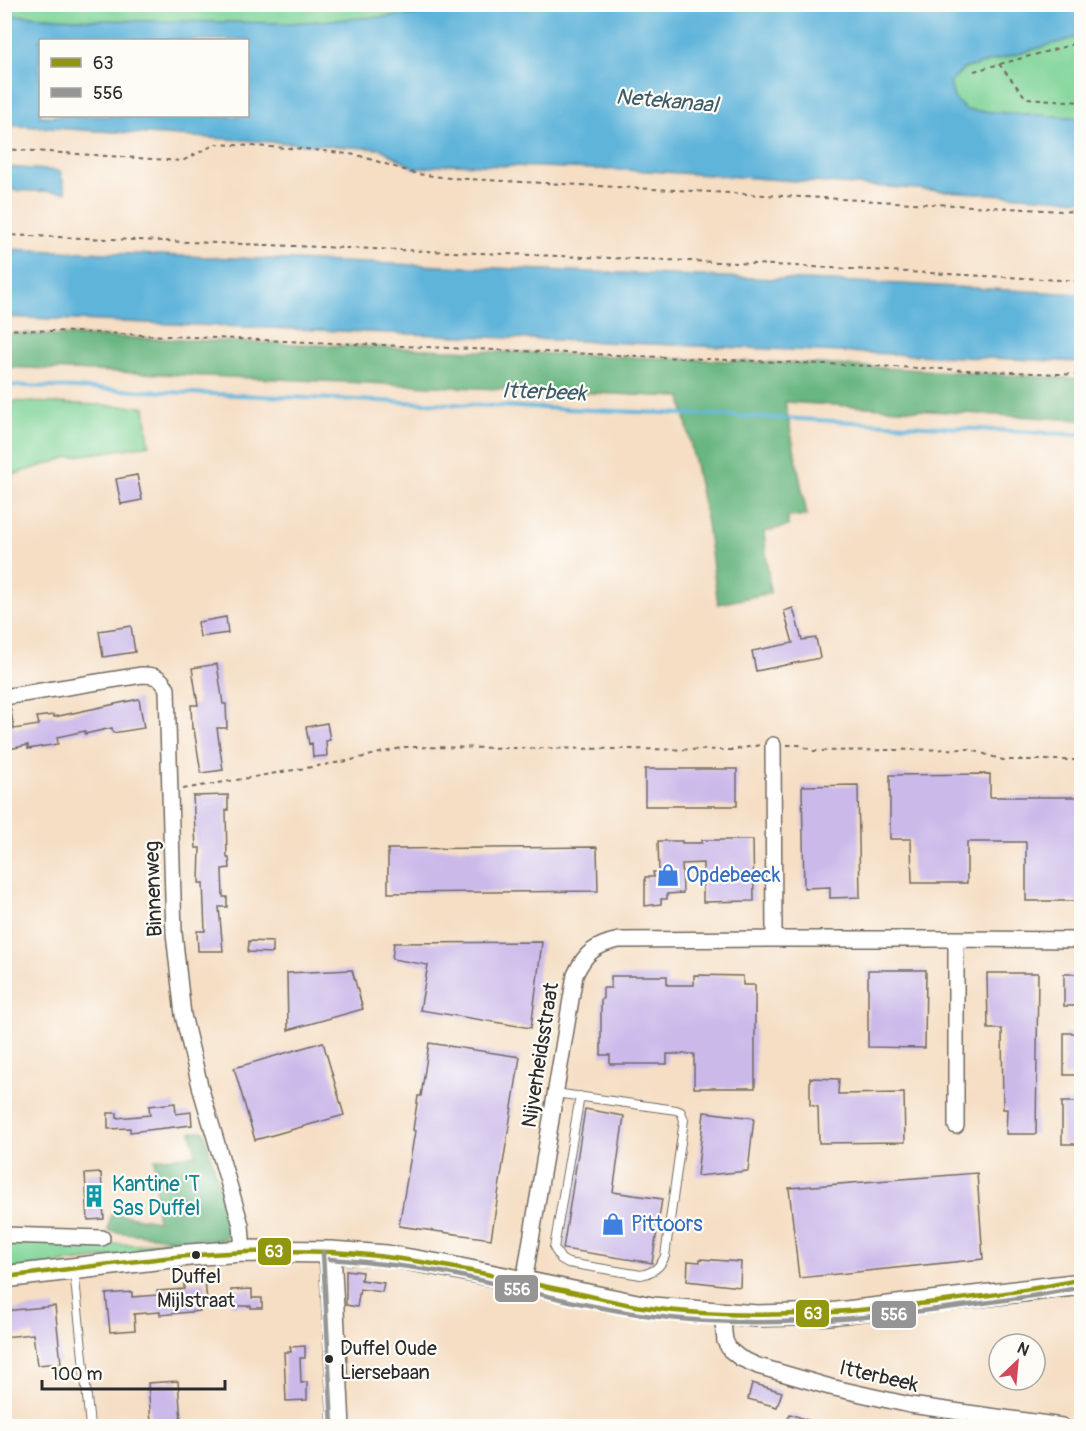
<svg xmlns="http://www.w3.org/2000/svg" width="1086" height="1431" viewBox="0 0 1086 1431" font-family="Pangolin,sans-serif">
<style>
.green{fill:#7fd498;stroke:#558062;stroke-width:1.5}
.forest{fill:#67b680;stroke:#497056;stroke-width:1.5}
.water{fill:#5eb4da;stroke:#447082;stroke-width:1.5;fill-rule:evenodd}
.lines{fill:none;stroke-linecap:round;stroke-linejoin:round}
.stream{stroke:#5eb4da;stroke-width:4}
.building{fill:#cbb9ea}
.lane-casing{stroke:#726a61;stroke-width:10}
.street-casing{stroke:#726a61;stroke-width:18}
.secondary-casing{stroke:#726a61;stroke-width:24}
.path{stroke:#726a61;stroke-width:2;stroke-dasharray:4.5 4.5;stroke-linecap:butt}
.lane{stroke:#fff;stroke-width:8}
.street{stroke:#fff;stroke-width:15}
.secondary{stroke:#fff;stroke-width:21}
.bus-1-casing{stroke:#fdfcf7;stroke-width:9}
.bus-2-casing{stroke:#fdfcf7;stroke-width:9}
.bus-1{stroke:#91980f;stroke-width:4.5}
.bus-2{stroke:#959595;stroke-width:4.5}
.bus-dot{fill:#2b2b2b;stroke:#fdfcf7;stroke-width:2}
.labels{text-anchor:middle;stroke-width:4.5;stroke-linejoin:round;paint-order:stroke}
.bus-label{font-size:20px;fill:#2b2b2b;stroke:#fdfcf7}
.shop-label{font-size:21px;fill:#366cbe;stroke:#fdfcf7;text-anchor:start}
.street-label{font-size:21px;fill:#2b2b2b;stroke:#fdfcf7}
.culture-label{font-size:21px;fill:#0d838f;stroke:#fdfcf7;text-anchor:start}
.water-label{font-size:22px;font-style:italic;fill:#3d5b68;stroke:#fdfcf7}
.line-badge{stroke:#fdfcf7;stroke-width:2}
.badge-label{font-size:16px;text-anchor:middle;font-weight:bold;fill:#fff}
</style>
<rect width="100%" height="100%" fill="#fdfcf7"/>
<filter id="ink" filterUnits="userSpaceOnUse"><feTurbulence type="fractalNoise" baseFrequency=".0167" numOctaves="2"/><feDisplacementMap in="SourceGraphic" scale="12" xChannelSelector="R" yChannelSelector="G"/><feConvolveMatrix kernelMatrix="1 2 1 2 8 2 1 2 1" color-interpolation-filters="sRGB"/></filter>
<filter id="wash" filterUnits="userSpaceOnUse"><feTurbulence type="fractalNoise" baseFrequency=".008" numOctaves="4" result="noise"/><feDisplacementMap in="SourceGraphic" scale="24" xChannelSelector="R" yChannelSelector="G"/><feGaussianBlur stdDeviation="1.35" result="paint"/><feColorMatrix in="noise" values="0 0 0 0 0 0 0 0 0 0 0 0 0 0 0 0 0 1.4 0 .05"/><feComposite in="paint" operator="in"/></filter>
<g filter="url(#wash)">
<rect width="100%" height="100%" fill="#f5dec4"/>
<!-- green -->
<path class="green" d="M4,5H570L290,23L93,20L13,15H5Z
M1081,36V118L966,110L953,98L950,83L963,69Z
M5,401L145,407L149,445L70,457L5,477Z
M171,1238L223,1239L219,1244L5,1270V1240L141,1245Z"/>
<!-- forest -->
<path class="forest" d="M5,333L816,364L1081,379V420L785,402L807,515L788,517V526L764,532L770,593L718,604L707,523L681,397L5,367Z
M204,1131L232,1233L223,1239L171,1238L108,1231L111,1213L157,1221L155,1159L196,1155L191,1132Z"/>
<!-- water -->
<path class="water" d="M570,4L1081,5V36L963,69L950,83L954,98L966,110L1081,118V200L649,171L453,164L416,169L381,149L5,125V15L93,20L290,23ZM40,40H248V116H40Z
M5,167L60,171L66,192L5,190Z
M5,249L902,284L1081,294V362L5,317Z"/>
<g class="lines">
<!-- stream -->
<path class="stream" d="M4,385L781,418L1082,435"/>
</g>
<g id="blocks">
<!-- building -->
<path class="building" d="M137,475L142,500L121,504L116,479Z
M793,608L802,640L816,638L820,658L756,671L752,651L793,643L784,611Z
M226,617L228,633L200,637L198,622Z
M131,626L135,652L103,657L99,631Z
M217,664L223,704H226L227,728H217L223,770L201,773L194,729H192L191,705H198L192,668Z
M139,699L144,728L113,733L112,728L85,734V731L57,737L58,744L28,749V745L4,750V707L10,706L14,729L39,725L37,717L54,715V717Z
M327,723L330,740L326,741L327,756L313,757L312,743L309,744L306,727Z
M645,769H737V806H645Z
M990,774V797H1082V901H1026V842H967V883H912L911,839H890V775Z
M858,785L860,897L830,898V887L804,888L802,786Z
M228,795V810H226L227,858H229L230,868L222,869L223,897H227V907H219L223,951H198L197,931H205L203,883H199L200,848H196L193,796Z
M702,840H753L754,901L703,902V863L682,864L683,893L667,894V899H661V904L645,906V877H654L653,872H659L658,841H682V843H702Z
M597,847L598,891L388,893V849Z
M249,941L273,942V953L248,952Z
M542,942L531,1028L420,1010L428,965L392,959L394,943Z
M352,970L363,1009L288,1030L287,973Z
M868,970H926L925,1048L868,1047Z
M987,973H1038L1036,1134H1006L1007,1109H1003L1002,1029H988Z
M1064,974H1082V1006H1064Z
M694,975L743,976V985H755V1088H694V1054H667V1064H610V1055H601V999H603V988H611V976H667V985H694Z
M1064,1033H1082V1075H1064Z
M323,1042L344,1115L255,1140L234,1068Z
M429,1043L520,1057L491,1239L399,1226L415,1131L413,1130L418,1096H421Z
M810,1078L839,1079L838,1094L904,1093L905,1142L819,1143L818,1107L810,1105Z
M1062,1102H1082V1144H1062Z
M175,1103L176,1114L191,1112L192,1125L130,1132V1128L108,1129V1113H117V1118L150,1115L149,1106Z
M585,1109L624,1116L613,1192L662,1199L652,1263L563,1249Z
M704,1112L754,1118L748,1171L697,1176Z
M101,1173L104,1219L88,1220L85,1174Z
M977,1173L983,1259L799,1278L789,1188Z
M700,1259L741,1262L740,1287L687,1281L688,1261L700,1262Z
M346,1270L362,1272L361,1280L384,1283L382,1292L360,1289L357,1307L346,1305Z
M205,1282L207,1301L199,1302L200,1311L160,1315V1312L134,1314L135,1330L110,1332L106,1294L132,1292V1297L158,1295L157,1291L184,1289V1284Z
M252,1289V1298H262V1308H251V1306H231V1290Z
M55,1306L61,1363L37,1365L33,1334L4,1337V1311Z
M305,1346V1358H300L301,1383L307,1382V1400L286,1401L284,1352H291L290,1347Z
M178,1381L181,1421L151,1423L148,1383Z
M752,1383L782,1392L777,1407L748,1399Z
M790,1414L822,1425V1426H796L786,1423Z"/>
</g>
</g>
<g filter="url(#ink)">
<use href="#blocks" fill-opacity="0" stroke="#726a61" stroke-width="1.5"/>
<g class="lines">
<!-- lane casing -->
<g class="lane-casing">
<path id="lane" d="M555,1093L676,1110L681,1112L684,1120L665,1256C660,1268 653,1272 641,1275L568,1263L561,1259L554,1248L580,1096
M74,1270L90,1426"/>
</g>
<!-- street casing -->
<g class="street-casing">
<path id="street" d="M4,697L142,675C155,675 161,677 167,689L174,933L183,1015L201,1090L241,1225L243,1251
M773,745L774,939H956V1126
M956,939L1082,940
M4,1235L102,1238
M524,1282L575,975C585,953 595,945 619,940L774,939
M722,1315L725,1341L730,1350L740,1358L758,1366L830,1387L910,1405L1062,1426"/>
</g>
<!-- secondary casing -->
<g class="secondary-casing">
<path id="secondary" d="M330,1252L339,1426
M4,1277L189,1255L243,1251L330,1252L387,1256L445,1266L652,1308L757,1316L829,1314L1082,1284"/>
</g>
<!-- path -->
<path class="path" d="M120,4L161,6L269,4
M999,64L1026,98L1082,102
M974,71L1082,42
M4,149L182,161L216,144L306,149L357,155L417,174L450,178L1082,212
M4,235L717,262L1082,281
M4,329L1082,375
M787,745H799L814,751L969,749L1003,760H1082
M183,789L347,761L405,747L731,750L760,745"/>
<!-- lane -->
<use href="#lane" class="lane"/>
<!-- street -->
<use href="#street" class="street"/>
<!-- secondary -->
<use href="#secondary" class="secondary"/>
<!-- bus-1 casing -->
<g class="bus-1-casing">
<path id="bus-1" d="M4,1277C113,1264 221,1247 331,1252C411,1256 489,1275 567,1291C592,1296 617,1303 642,1307C740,1321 838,1314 936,1302C985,1296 1033,1290 1082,1279"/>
</g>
<!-- bus-2 casing -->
<g class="bus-2-casing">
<path id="bus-2" d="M323,1252L332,1426
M329,1259C369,1262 408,1266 447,1273C515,1287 583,1307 652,1316C747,1328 843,1321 938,1309C986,1303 1034,1297 1082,1287"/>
</g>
<!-- bus-1 -->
<use href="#bus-1" class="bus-1"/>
<!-- bus-2 -->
<use href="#bus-2" class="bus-2"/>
</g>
</g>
<!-- icons -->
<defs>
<g id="shop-bare" transform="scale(1.8)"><path d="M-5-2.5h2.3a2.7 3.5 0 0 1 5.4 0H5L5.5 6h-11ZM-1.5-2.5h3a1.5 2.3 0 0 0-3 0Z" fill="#3f7fe0" stroke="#fdfcf7" stroke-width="2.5" paint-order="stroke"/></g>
<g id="building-bare" transform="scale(1.8)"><path d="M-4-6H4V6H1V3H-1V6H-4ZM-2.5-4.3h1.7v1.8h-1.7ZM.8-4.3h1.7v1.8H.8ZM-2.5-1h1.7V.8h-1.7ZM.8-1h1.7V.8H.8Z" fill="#0f9aa8" stroke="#fdfcf7" stroke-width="2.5" paint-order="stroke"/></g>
</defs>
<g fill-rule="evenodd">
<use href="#shop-bare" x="668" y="875"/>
<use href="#building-bare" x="94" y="1196"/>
<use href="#shop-bare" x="613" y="1224"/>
</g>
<!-- markers -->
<g class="bus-dot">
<circle cx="196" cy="1255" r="5"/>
<circle cx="329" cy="1359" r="5"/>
</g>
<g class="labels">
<!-- bus labels -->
<g class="bus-label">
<text x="196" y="1283">Duffel<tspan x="196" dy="24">Mijlstraat</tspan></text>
<text x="340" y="1355" text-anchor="start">Duffel Oude<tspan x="340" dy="24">Liersebaan</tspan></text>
</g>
<!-- shop labels -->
<g class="shop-label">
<text x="686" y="882">Opdebeeck</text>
<text x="631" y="1231">Pittoors</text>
</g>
<!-- street labels -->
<g class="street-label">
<text transform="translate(153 889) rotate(-92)" y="7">Binnenweg</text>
<text transform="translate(540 1055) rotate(-81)" y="7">Nijverheidsstraat</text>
<text transform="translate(879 1376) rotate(13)" y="7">Itterbeek</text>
</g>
<!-- culture labels -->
<g class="culture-label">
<text x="112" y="1191">Kantine 'T<tspan x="112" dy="24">Sas Duffel</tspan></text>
</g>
<!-- water labels -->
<g class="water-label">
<text transform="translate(667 100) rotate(5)" y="8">Netekanaal</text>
<text transform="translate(544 391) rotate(2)" y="8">Itterbeek</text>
</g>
</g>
<g class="line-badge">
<rect x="257" y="1237" width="35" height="29" rx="6" fill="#91980f"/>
<rect x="494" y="1274" width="45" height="29" rx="6" fill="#959595"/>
<rect x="795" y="1299" width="35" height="29" rx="6" fill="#91980f"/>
<rect x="871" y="1300" width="46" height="29" rx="6" fill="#959595"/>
</g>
<g class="badge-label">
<text x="274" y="1257">63</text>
<text x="517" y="1295">556</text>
<text x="813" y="1319">63</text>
<text x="894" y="1320">556</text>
</g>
<!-- margin -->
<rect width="1086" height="1431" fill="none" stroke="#fdfcf7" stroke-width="24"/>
<!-- legend -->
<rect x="39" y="39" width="210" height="78" fill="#fdfcf7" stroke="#a9a8a5" stroke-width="1.5"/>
<rect x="51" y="58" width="30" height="9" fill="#91980f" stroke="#a9a8a5" stroke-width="1.5"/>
<text x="93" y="69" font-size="18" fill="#2b2b2b">63</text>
<rect x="51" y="88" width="30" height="9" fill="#959595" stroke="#a9a8a5" stroke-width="1.5"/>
<text x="93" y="99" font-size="18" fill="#2b2b2b">556</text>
<!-- north arrow -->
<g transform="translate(1017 1362) rotate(26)"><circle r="28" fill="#fdfcf7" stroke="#a9a8a5" stroke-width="1.5"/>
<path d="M0-4.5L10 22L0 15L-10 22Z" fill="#d1495b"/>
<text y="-9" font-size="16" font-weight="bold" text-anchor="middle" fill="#2b2b2b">N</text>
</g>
<!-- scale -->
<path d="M42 1380v9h183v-9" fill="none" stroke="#2b2b2b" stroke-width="3"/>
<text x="51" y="1380" font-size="18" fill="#2b2b2b" stroke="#fdfcf7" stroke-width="4.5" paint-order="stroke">100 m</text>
</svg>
